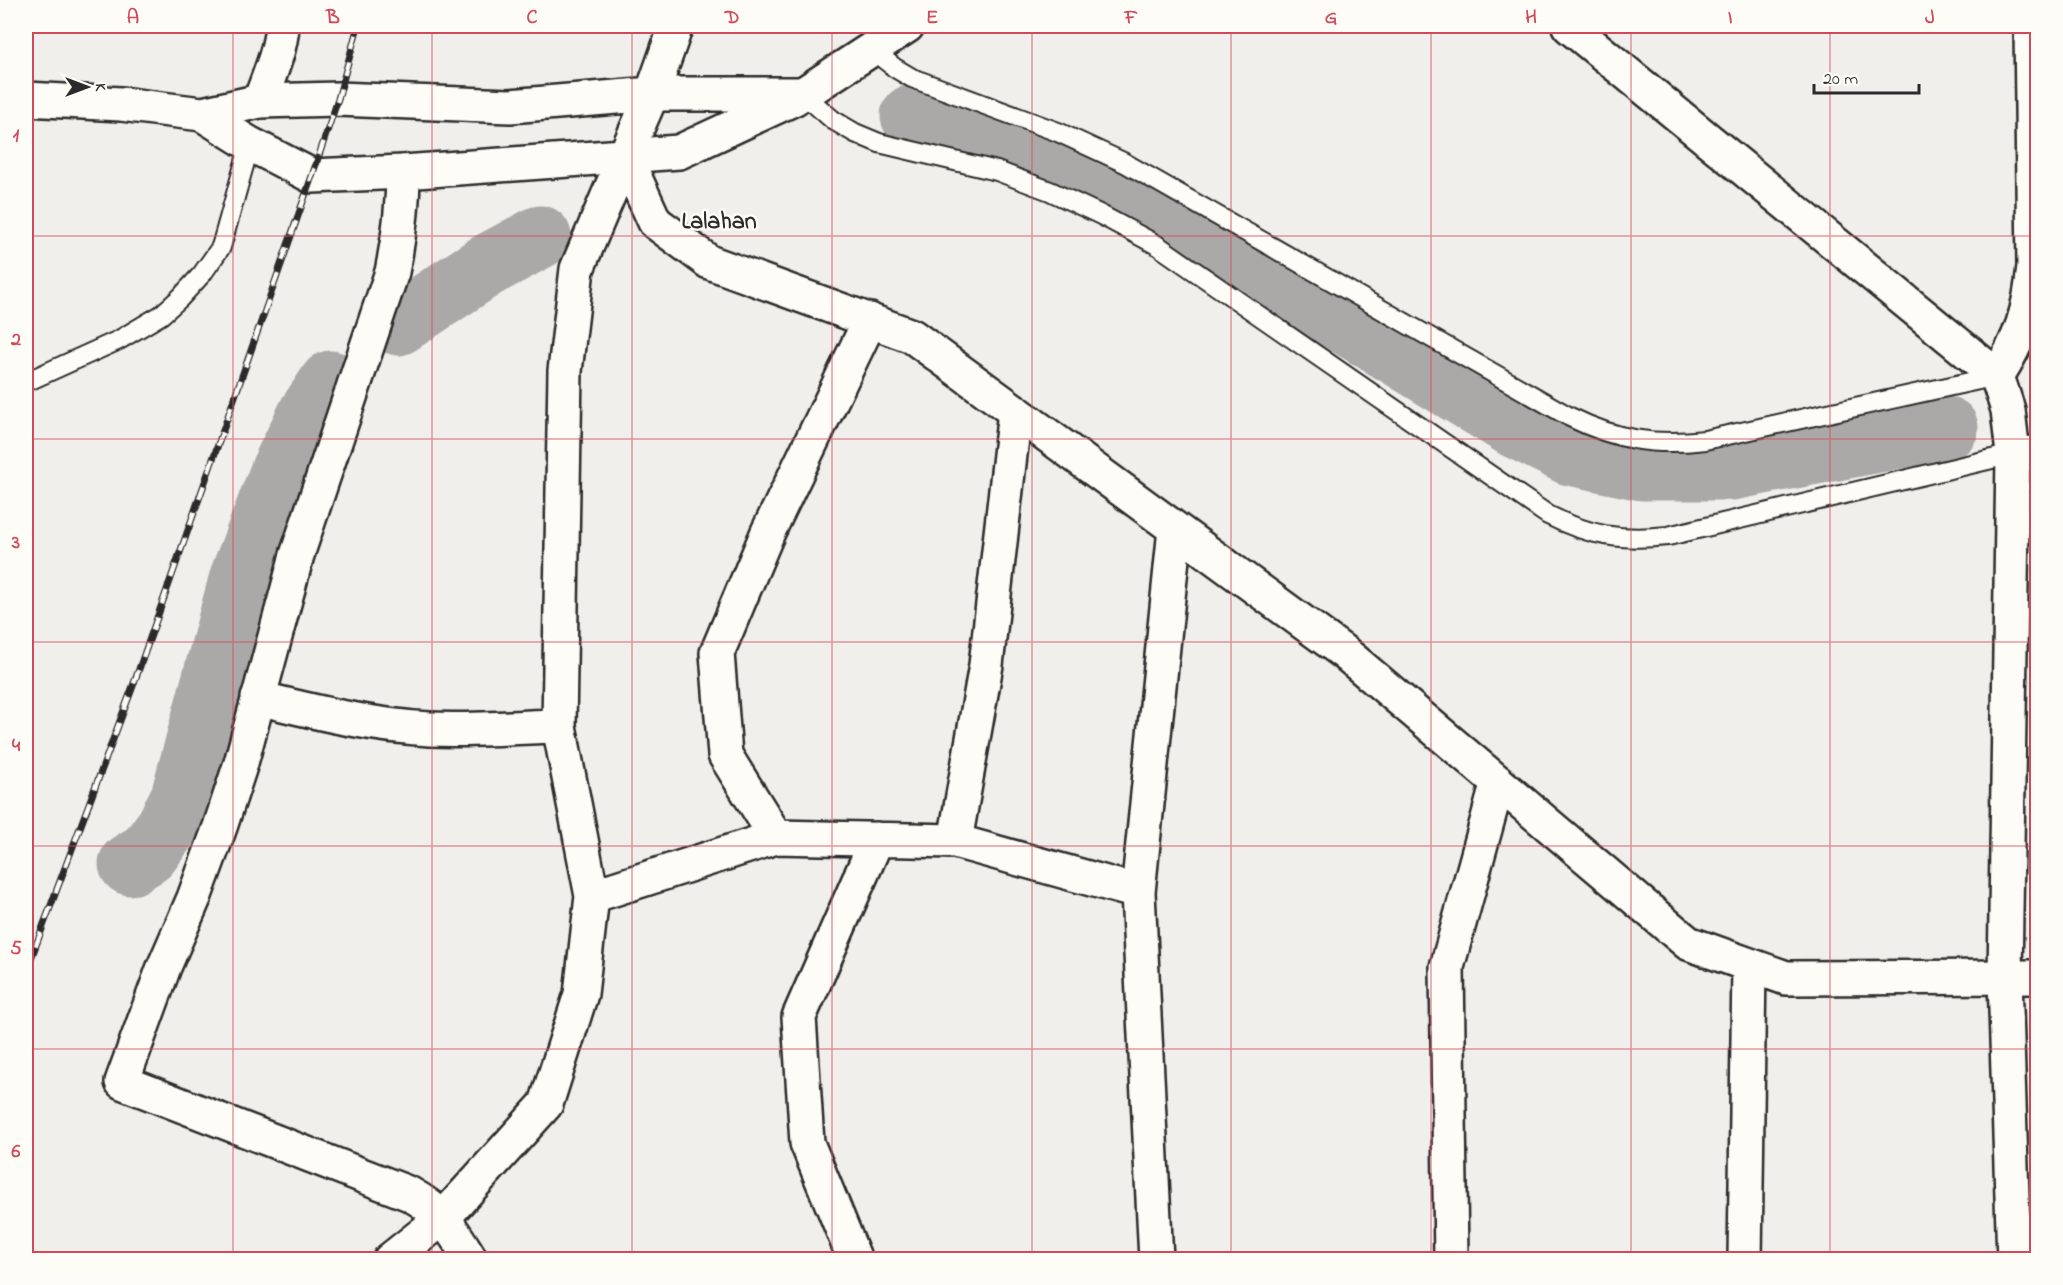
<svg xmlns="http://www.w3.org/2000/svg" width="2063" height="1285" viewBox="0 0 2063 1285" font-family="'Indie Flower',sans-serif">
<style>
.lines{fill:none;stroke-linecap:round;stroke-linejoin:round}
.river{stroke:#aaa9a7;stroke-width:63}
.lane-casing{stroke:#2b2b2b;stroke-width:22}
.street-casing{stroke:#2b2b2b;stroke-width:38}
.secondary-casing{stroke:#2b2b2b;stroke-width:38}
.lane{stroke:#fdfcf7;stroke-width:18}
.street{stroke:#fdfcf7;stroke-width:33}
.secondary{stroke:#fdfcf7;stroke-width:33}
.rail-casing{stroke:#2b2b2b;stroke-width:7}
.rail{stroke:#fdfcf7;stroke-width:4.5;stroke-dasharray:14;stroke-linecap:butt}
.grid{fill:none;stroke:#d1495b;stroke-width:1.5;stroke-opacity:0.55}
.labels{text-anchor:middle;stroke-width:5;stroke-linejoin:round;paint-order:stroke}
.quarter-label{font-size:24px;font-weight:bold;fill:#2b2b2b;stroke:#fdfcf7}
.neatline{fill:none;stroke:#d1495b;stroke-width:2}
.grid-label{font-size:20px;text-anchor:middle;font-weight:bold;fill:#d1495b}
</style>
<rect width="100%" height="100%" fill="#f0efeb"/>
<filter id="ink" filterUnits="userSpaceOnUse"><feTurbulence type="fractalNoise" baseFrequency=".0167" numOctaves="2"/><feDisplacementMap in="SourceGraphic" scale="12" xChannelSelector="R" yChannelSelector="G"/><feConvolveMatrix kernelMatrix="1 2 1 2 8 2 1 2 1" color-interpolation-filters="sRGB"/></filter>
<g filter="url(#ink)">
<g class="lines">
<!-- river -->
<path class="river" d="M912,116L976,129L1044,152L1130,197L1364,334L1514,426L1570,454L1642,469H1731L1947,428
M398,324L486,266L540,237
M130,864L148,853L167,827L182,797L241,577L282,470L310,413L331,382"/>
<!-- lane casing -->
<g class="lane-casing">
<path id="lane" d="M871,49L895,68L912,78L1058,132L1125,163L1570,417C1617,440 1654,446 1705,440L1997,376
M803,94L833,120L855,133L879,143L997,171L1050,191L1101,215L1157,245L1548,515C1589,536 1622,541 1668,536L2013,454
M26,382L119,340L161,315L180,298L202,274L221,247L250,144"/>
</g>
<!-- street casing -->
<g class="street-casing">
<path id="street" d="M803,94L907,26
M260,101C269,76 280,52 282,26
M625,156L655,222L709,262L912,336L1345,653L1688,943L1786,978L2038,977
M403,172C403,206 399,238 392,272L297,555L241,763L220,827L194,898L164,967L122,1082L410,1194C444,1213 451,1228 471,1260
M1997,376C2021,339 2030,310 2034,266L2031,26
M2013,454L2038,453
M258,698C315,712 372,726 430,729C473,731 517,727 559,726
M776,837L725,755L717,653L768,532L870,320
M955,841L986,665L1015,411
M592,896L776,837L955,841L1138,892
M390,1260L444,1217L546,1104L581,994L592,896L559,726L565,371L577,269L625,156
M855,1260L807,1143L799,1017L877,839
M1156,1260L1138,892L1175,529
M1451,1260L1447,967L1498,782
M1745,1260L1749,965"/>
</g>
<!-- secondary casing -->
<g class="secondary-casing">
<path id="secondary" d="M1569,26L1997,376L2008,410L2013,454L2005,978L2014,1260
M26,99L121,104L202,114L260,101L338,99L510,106L652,94H803
M202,114L250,144L312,176L403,172L679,152L795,98
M625,156L652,94L676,26"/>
</g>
<!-- lane -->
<use href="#lane" class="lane"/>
<!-- street -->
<use href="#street" class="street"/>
<!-- secondary -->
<use href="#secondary" class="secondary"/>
<!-- rail casing -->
<g class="rail-casing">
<path id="rail" d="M26,972L133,686L206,479L312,176L338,99L358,26"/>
</g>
<!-- rail -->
<use href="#rail" class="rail"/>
</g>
</g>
<!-- grid -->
<path class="grid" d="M233,26V1260M432,26V1260M632,26V1260M832,26V1260M1032,26V1260M1231,26V1260M1431,26V1260M1631,26V1260M1830,26V1260M26,236H2038M26,439H2038M26,642H2038M26,846H2038M26,1049H2038"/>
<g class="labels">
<!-- quarter labels -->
<g class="quarter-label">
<text x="719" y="228">Lalahan</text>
</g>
</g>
<!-- margin -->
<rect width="2063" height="1285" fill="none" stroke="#fdfcf7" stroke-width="66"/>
<!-- north arrow -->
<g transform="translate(87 87) rotate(90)" stroke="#fdfcf7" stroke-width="4.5" paint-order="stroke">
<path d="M0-4.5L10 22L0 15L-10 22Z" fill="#2b2b2b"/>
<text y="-9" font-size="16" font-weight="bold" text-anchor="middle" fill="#2b2b2b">K</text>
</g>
<!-- scale -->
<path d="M1814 84v9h105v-9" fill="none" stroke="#2b2b2b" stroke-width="3"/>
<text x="1823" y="84" font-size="18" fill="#2b2b2b" stroke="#fdfcf7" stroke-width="4.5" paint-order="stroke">20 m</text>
<rect x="33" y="33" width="1997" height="1219" class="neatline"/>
<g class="grid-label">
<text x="133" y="23">A</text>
<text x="333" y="23">B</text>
<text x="532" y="23">C</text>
<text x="732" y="23">D</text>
<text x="932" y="23">E</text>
<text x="1131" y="23">F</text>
<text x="1331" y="23">G</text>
<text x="1531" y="23">H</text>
<text x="1730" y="23">I</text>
<text x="1930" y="23">J</text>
<text x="16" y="141">1</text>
<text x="16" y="345">2</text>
<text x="16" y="548">3</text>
<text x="16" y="751">4</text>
<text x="16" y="954">5</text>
<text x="16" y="1157">6</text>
</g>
</svg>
